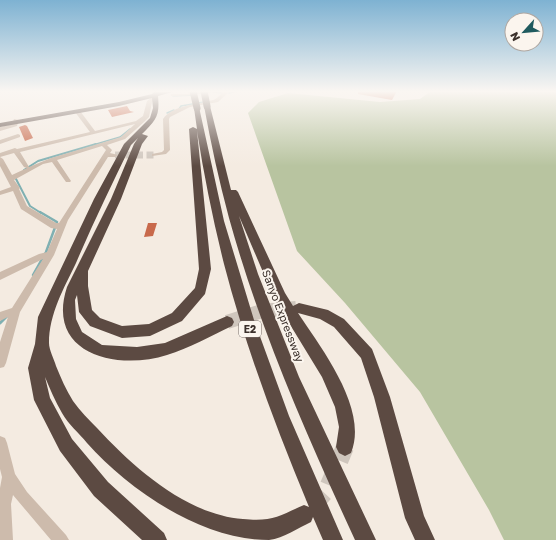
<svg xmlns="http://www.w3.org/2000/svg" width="556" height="540" viewBox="0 0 556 540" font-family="'Golos Text',sans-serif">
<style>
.green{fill:#b8c4a0}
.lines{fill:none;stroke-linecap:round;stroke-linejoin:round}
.stream-far3{stroke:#7fb0b2;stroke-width:1.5}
.stream-far2{stroke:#7fb0b2;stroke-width:2}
.stream-far1{stroke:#7fb0b2;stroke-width:2.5}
.stream{stroke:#7fb0b2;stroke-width:3}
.building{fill:#c8694b}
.minor-tunnel{stroke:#cfc6bd;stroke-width:7;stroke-dasharray:7 3.5;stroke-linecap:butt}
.highway-tunnel-far1{stroke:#cfc6bd;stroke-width:14;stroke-dasharray:14 7;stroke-linecap:butt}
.highway-tunnel{stroke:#cfc6bd;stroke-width:18;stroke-dasharray:18 9;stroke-linecap:butt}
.minor{fill:#cdbbac;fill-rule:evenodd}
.highway{fill:#5c4a42;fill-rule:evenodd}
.highway-bridge{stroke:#5c4a42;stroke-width:7}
.labels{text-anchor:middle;stroke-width:4;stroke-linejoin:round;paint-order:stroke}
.shield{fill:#fbf5ee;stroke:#756b66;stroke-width:1}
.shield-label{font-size:10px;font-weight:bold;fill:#3b302b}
.street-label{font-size:11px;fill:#3b302b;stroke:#fbf5ee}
</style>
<rect width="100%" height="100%" fill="#f4ebe1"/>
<!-- green -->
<path class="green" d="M431,91H556V540H504L489,510L420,392L345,303L297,251L248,113L259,102L288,93L380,102L420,99Z"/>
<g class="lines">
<!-- stream-far3 -->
<path class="stream-far3" d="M213,92L223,93
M229,93L238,91
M173,96L194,95
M179,109L181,106L204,102
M167,113L174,110
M93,145L120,137L130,129"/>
<!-- stream-far2 -->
<path class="stream-far2" d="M24,170L38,161L96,144
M15,177L30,206L41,213"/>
<!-- stream-far1 -->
<path class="stream-far1" d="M33,275L46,252L57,222L40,212"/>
<!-- stream -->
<path class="stream" d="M0,323L7,316"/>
</g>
<!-- building -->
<path class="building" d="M358,91H397L392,100L358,94Z
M127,106L130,111L134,112L112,117L108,110Z
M25,125L27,126L33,138L25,141L19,127Z
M148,223H157L153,236L144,237Z"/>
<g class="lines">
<!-- minor-tunnel -->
<path class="minor-tunnel" d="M115,155H154"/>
<!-- highway-tunnel-far1 -->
<path class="highway-tunnel-far1" d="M227,322L262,311L296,308"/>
<!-- highway-tunnel -->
<path class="highway-tunnel" d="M312,506L327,490L345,447"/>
<!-- minor -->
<path class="minor" d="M203,91H235L229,92L218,102L190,107L170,117L169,119L170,150L166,154L152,156V154L162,152L164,150L163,119C174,104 198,105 213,100C217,99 220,95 223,92C206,92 190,96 173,96H171V94H187Z
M153,96L157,97L152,102L149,117L144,122L125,139L107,145L112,150L110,153L118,155L115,157H108L68,220L54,255L20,312L6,363L4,367L0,368V342L8,317L0,321V312L12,308L43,259L0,280V272L39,254L47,252L57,229L51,228L21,209L13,191L0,195V191L11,187L0,166V157L3,159L12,175L27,168L24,167L14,153L0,157V153L15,148L17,149L90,132L75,112L78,110L80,111L95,131L136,121L143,116L147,101ZM135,124L121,137L51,158L29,167L20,152ZM102,146L106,150L59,223H56L27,206L19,189L20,188L14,180L43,164L52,162L66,182H70L71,181L57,160Z
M14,119L19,120L17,126L0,131V127L12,124Z
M18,134L20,135V137L0,144V140Z
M0,436L5,438L7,443L15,474L27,492L66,535L69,540H51L13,495L11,504L13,540H0V488L2,477L0,469Z"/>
<!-- highway -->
<path class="highway" d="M155,91L160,92L176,91L158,96C160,116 156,120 142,134L148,136L142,144L121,199L88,271V286L92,310L100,318L122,326L149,324L172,313L195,288L199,269L189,129L193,127L197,129L194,108L199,107L224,221L254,320L289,416L343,540H323L313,517L311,522C298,528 284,538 269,540C201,540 129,490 87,443C79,433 68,424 62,413C55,401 50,389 45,377L50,398L72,439L108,482L164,533L167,540H142L94,496L60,451L34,400L28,368L35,344L38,317L94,199L124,144L150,118L153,108L152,98L119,106L0,127V123L119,102L152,94ZM197,131C204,176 213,220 224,264C246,348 276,428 309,507L304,505C279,516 272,522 243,519C187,515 134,468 97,428C89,420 80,411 73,401C66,390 61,378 56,366C54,359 49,350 49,343C49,314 64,288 76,263C93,223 112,184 131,145L138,138L134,144L111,199L67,287C45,354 117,371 167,355C189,348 211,336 232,326L234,322L232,318L227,316L165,343L137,347L102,345L82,332L76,319L75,300L77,295L79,312L90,326L122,338L150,336L182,321L205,294L211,269Z
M207,104L210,106L231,190H236L238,192L285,293L293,306L299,303L328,310L344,319L372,349L390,397L424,516L435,540H415L405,518L374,397L361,358L334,327L320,319L298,313C321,348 369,409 351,453L345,456L339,453L336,447L339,427L335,407L322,377L275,300L239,216L258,274L299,377L376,540H355C307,436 260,330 229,218C219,181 211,144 204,106Z"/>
<!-- highway-bridge -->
<path class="highway-bridge" d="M193,91L197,108
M204,91L207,106"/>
</g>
<!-- sky -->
<linearGradient id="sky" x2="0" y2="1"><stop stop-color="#7eb2d2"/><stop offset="0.55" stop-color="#faf6f2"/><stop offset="1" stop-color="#faf6f2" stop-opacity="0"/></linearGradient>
<rect width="556" height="166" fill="url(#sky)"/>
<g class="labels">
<!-- shield labels -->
<rect class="shield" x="239" y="321" width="22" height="16" rx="3"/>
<g class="shield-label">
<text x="250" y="333">E2</text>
</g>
<!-- street labels -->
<g class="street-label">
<text transform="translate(283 316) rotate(69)" y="4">Sanyo Expressway</text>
</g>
</g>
<!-- north arrow -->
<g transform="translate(524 32) rotate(243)"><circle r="19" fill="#fbf5ee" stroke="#aea6a0"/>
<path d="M0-3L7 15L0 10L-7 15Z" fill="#1f5a5e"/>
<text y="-6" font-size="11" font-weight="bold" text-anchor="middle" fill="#3b302b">N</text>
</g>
</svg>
